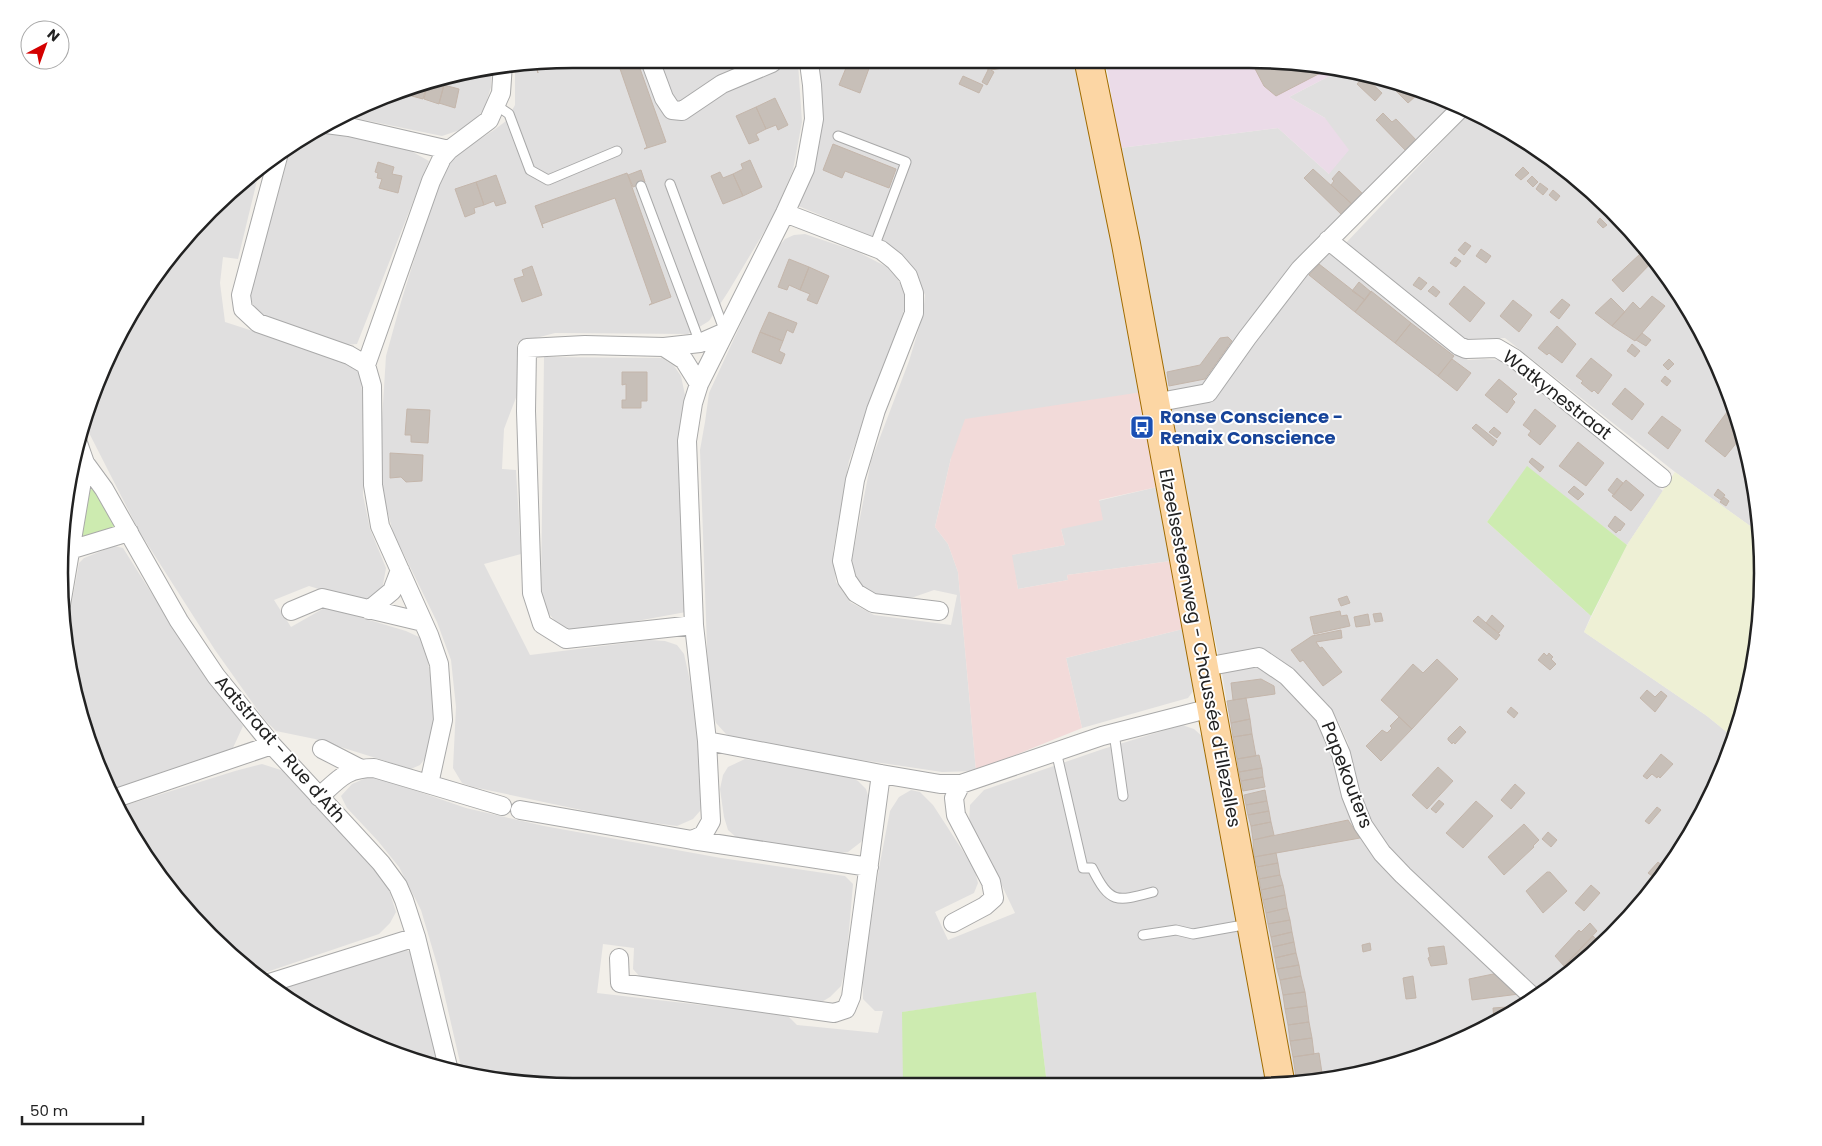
<svg xmlns="http://www.w3.org/2000/svg" width="1822" height="1146" viewBox="0 0 1822 1146" font-family="Poppins,sans-serif">
<style>
.residential{fill:#e0dfdf}
.commercial{fill:#f2dad9}
.industrial{fill:#ebdbe8}
.farmland{fill:#eef0d5}
.grass{fill:#cdebb0}
.building{fill:#c7bfb8;stroke:#c4b6ab}
.lines{fill:none;stroke-linecap:round;stroke-linejoin:round}
.lane-casing{stroke:#a9a9a9;stroke-width:11}
.street-casing{stroke:#a9a9a9;stroke-width:20}
.primary-casing{stroke:#a06b00;stroke-width:30}
.lane{stroke:#fff;stroke-width:9}
.street{stroke:#fff;stroke-width:18}
.primary{stroke:#fcd6a4;stroke-width:28}
.labels{text-anchor:middle;stroke-width:4;stroke-linejoin:round;paint-order:stroke}
.street-label{font-size:18px;fill:#222;stroke:#fff}
.transit-label{font-size:18px;font-weight:bold;fill:#164399;stroke:#fff;text-anchor:start}
.rim{fill:none;stroke:#222;stroke-width:2.5}
</style>
<rect width="100%" height="100%" fill="#f2efe9"/>
<!-- residential -->
<path class="residential" d="M515,63H798L802,122L793,170L773,217L728,292L709,321L688,334L555,333L517,343L522,382L504,429L502,469L516,470L521,554L484,564L530,655L650,640L665,641L677,645L684,654L690,681L703,778V799L700,811L693,819L677,826L624,819L473,787L462,783L453,768L456,707L451,660L437,622L393,532L382,491L380,451L386,356L401,302L436,189L445,165L474,143L494,130L506,121L515,105Z
M818,63H1081L1142,392L951,458L935,527L948,544L958,572L976,771L942,772L761,745L739,740L726,734L716,723L713,712L708,675L700,450L705,422L709,393L774,252L785,239L794,235L805,234L858,252L889,268L897,278L904,291L905,308L849,461L833,552L836,582L850,602L874,615L951,625L957,595L934,590L914,597L896,599L877,596L864,588L854,572L852,559L871,461L909,361L923,315L925,295L916,274L903,256L887,243L796,205L816,156L823,118Z
M492,66L491,87L484,110L466,128L442,136L340,115L408,86Z
M1341,70L1446,98L1456,104L1206,385L1168,392L1120,148L1278,128L1329,174L1325,118L1289,97Z
M1470,112L1562,165L1635,234L1694,316L1736,407L1759,506L1760,533L1675,472L1505,338L1464,339L1344,245Z
M314,131L364,139L411,151L429,161L357,344L345,345L262,316L254,308L250,295L291,147Z
M261,164L238,259L223,257L220,283L225,322L344,360L357,368L361,379L363,405V495L370,529L386,568L382,590L369,599L358,601L309,586L274,600L291,627L326,607L406,631L421,638L426,649L435,708L429,753L420,765L411,769L315,739L276,731L264,719L215,650L139,531L83,421L86,408L112,345L165,260Z
M1326,253H1329L1468,360L1484,359L1501,360L1663,491L1627,545L1527,467L1487,522L1591,616L1584,632L1707,716L1734,738L1710,800L1657,886L1588,959L1539,995L1405,868L1377,834L1363,805L1348,743L1338,721L1327,704L1309,686L1276,657L1264,650L1219,658L1164,406L1210,397L1278,304Z
M544,357L662,358L674,366L681,376L685,395L680,426L686,612L598,628L569,629L557,623L542,606L541,590Z
M1157,487L1171,561L1067,575L1068,580L1018,589L1011,555L1065,545L1061,529L1098,501Z
M114,546L123,548L164,613L243,726L232,750L112,792L86,738L64,645L79,563L84,558Z
M1183,629L1194,690L1188,698L1082,728L1066,658Z
M1253,664L1267,667L1320,717L1353,809L1530,1001L1506,1018L1382,1070L1295,1084L1256,887L1222,673Z
M1182,725L1194,729L1203,737L1266,1086L1047,1085L1036,993L903,1012V1085L506,1083L462,1071L439,971L421,910L399,867L378,841L347,808L341,796L352,784L366,778H379L466,808L544,826L721,858L845,876L853,884L846,965L841,986L830,997L820,1003L641,978L633,969L634,948L603,944L597,993L787,1015L797,1025L878,1033L883,1011H875L863,999V975L879,868L890,811L899,797L911,790L920,792L933,805L974,868L978,883L974,893L935,912L948,940L1015,913L987,854L969,822L970,805L984,790L1103,749Z
M745,759L845,774L858,781L866,789L870,802L868,828L861,842L848,852L833,854L737,838L728,830L724,817L720,789L723,775L728,767Z
M262,764L284,771L373,864L388,887L396,912L390,923L379,934L255,976L209,936L146,859L120,807L235,771Z
M403,948L412,953L438,1065L376,1048L275,989Z"/>
<!-- commercial -->
<path class="commercial" d="M1142,392L1157,487L1099,500L1103,520L1061,529L1065,545L1012,555L1018,589L1068,580L1067,575L1171,561L1183,629L1066,658L1082,728L976,771L958,572L948,544L935,527L951,458L965,419Z"/>
<!-- industrial -->
<path class="industrial" d="M1106,63H1316L1341,70L1289,97L1325,118L1349,150L1329,174L1278,128L1120,148Z"/>
<!-- farmland -->
<path class="farmland" d="M1675,472L1760,533L1762,606L1746,706L1734,738L1707,716L1584,632L1627,545Z"/>
<!-- grass -->
<path class="grass" d="M1527,466L1627,545L1591,616L1487,522Z
M91,489L94,490L115,526L114,529L81,538L88,492Z
M1036,992L1047,1085H903L902,1012Z"/>
<!-- building -->
<path class="building" d="M535,63H554L537,69L538,73Z
M618,63H638L666,142L644,149L647,147Z
M848,63H871L860,93L839,85Z
M987,63H1032L991,70L994,72L987,85L982,82L988,70Z
M1252,63H1316L1332,67L1276,96L1264,86Z
M963,76L983,85L979,93L959,84Z
M1364,76L1382,93L1375,101L1357,84Z
M428,81L423,99L408,95L410,85Z
M428,81L444,85L439,104L424,99Z
M1392,83L1424,92L1419,97L1417,95L1408,103L1390,85Z
M410,85L408,95L395,91L408,86Z
M444,85L459,89L455,108L439,103Z
M775,98L788,125L778,130L776,125L766,129L756,107Z
M756,107L766,129L756,134L759,140L749,144L736,116Z
M1383,113L1392,122L1396,119L1418,142L1407,152L1376,120Z
M833,144L896,169L889,188L845,171L842,178L823,170Z
M750,160L762,187L743,196L733,174L743,169L741,164Z
M378,162L394,167L392,174L402,176L398,193L379,188L382,179L377,178L378,173L375,172Z
M1523,167L1529,173L1521,180L1515,175Z
M1313,169L1353,205L1343,216L1304,178Z
M641,170L645,182L633,187L628,175Z
M1339,171L1365,196L1353,205L1331,185L1334,181L1332,179Z
M720,172L723,178L733,174L743,196L723,204L711,176Z
M627,173L671,297L649,305L652,303L615,198L542,224L543,228L535,206Z
M496,175L506,203L496,206L494,201L484,205L476,182Z
M1532,176L1538,182L1533,187L1527,181Z
M476,182L484,205L474,208L475,213L465,217L455,189Z
M1540,183L1548,189L1543,195L1536,189Z
M1553,190L1560,196L1556,201L1549,195Z
M1600,218L1607,225L1603,228L1597,222Z
M1465,242L1471,246L1464,255L1458,250Z
M1645,247L1654,260L1623,292L1612,280L1640,254L1638,253Z
M1481,249L1491,256L1486,263L1476,256Z
M1455,257L1461,261L1456,267L1450,263Z
M789,259L809,267L800,290L789,285L787,290L778,287Z
M1319,264L1365,300L1355,312L1309,275Z
M532,266L542,295L522,302L514,279L524,276L522,270Z
M809,267L829,276L817,304L807,300L810,294L800,290Z
M1419,277L1427,283L1421,290L1413,285Z
M1359,282L1371,292L1365,300L1352,291Z
M1433,286L1440,292L1436,297L1428,291Z
M1464,286L1485,303L1470,322L1449,304Z
M1371,291L1411,323L1395,343L1355,312Z
M1652,296L1665,306L1635,341L1612,326L1633,302L1640,309Z
M1611,298L1625,312L1612,326L1595,313Z
M1562,299L1570,305L1559,319L1550,312Z
M1513,300L1532,315L1519,332L1500,316Z
M769,312L797,323L793,333L787,330L783,341L760,332Z
M1411,323L1454,356L1438,376L1395,343Z
M1557,326L1576,344L1562,363L1549,353L1547,355L1538,348Z
M760,332L783,341L779,351L785,354L781,364L752,352Z
M1642,333L1651,340L1646,346L1636,340Z
M1228,337L1232,341L1205,379L1169,386L1167,372L1200,365L1220,338Z
M1632,344L1640,351L1635,357L1627,351Z
M1591,358L1612,375L1598,394L1594,390L1592,392L1581,383L1583,381L1576,376Z
M1452,359L1471,373L1457,391L1438,376Z
M1669,359L1674,364L1668,370L1663,365Z
M622,372H647V401H641V408H622V400H626V384L622,385Z
M1665,376L1671,381L1667,386L1661,381Z
M1499,379L1517,394L1512,399L1515,402L1507,413L1485,395Z
M1625,388L1644,404L1632,420L1612,404Z
M1734,403L1742,436L1725,457L1705,441Z
M407,409L430,410L428,443L411,442V435H405Z
M1535,409L1556,426L1540,445L1528,435L1531,431L1523,425Z
M1662,416L1681,430L1668,449L1648,433Z
M1476,424L1497,441L1493,446L1472,428Z
M1494,427L1501,433L1497,438L1489,432Z
M1578,442L1604,463L1586,486L1559,466Z
M390,453L423,455L422,481L406,482L401,477L390,478Z
M1532,458L1544,467L1540,472L1529,462Z
M1617,478L1623,483L1614,495L1608,490Z
M1626,480L1644,495L1631,511L1612,496Z
M1574,486L1584,494L1578,500L1568,492Z
M1718,489L1725,495L1721,500L1714,495Z
M1724,497L1729,501L1726,506L1720,502Z
M1615,516L1625,524L1620,531L1619,530L1616,533L1608,526Z
M1347,596L1350,603L1341,606L1338,599Z
M1340,611L1341,616L1347,615L1350,626L1314,634L1310,617Z
M1381,613L1383,621L1375,622L1373,614Z
M1368,614L1370,625L1356,627L1354,617Z
M1492,615L1504,626L1499,633L1486,623Z
M1478,616L1500,635L1496,640L1473,621Z
M1341,630L1342,638L1316,642L1320,648L1322,647L1342,672L1323,686L1303,660L1300,662L1291,650L1312,636Z
M1544,653L1547,656L1549,653L1553,657L1551,659L1556,664L1550,670L1538,660Z
M1437,659L1458,679L1412,729L1381,700L1413,664L1423,673Z
M1261,679L1274,686L1275,694L1233,700L1231,683Z
M1647,690L1655,697L1661,691L1667,696L1655,712L1640,698Z
M1246,698L1250,719L1231,723L1227,701Z
M1511,707L1518,713L1514,718L1507,712Z
M1399,717L1412,729L1381,761L1366,746L1382,730L1387,733L1392,728L1390,726Z
M1250,719L1252,734L1233,737L1231,723Z
M1460,726L1466,732L1455,744L1453,742L1452,744L1448,740V738Z
M1252,734L1256,756L1237,759L1233,737Z
M1661,754L1673,764L1660,778L1658,776L1657,778L1652,774L1647,779L1643,776Z
M1259,755L1262,768L1239,772L1237,759Z
M1438,767L1453,781L1427,809L1412,795Z
M1262,768L1263,777L1241,781L1239,772Z
M1263,777L1265,787L1243,791L1241,781Z
M1515,784L1525,793L1511,809L1501,800Z
M1265,790L1267,801L1246,805L1244,795Z
M1439,800L1444,804L1436,813L1431,809Z
M1267,801L1269,811L1248,815L1246,805Z
M1476,801L1493,816L1463,848L1446,833Z
M1657,807L1661,810L1649,824L1645,821Z
M1269,811L1271,822L1251,826L1248,815Z
M1348,820L1360,838L1254,857L1253,840Z
M1271,822L1274,835L1253,840L1251,826Z
M1524,824L1539,840L1533,846L1534,847L1504,875L1488,857Z
M1548,832L1557,840L1551,847L1542,839Z
M1276,853L1278,863L1257,867L1254,857Z
M1658,862L1665,868L1656,879L1648,873Z
M1278,863L1280,875L1259,879L1257,867Z
M1547,872H1550L1567,891L1543,913L1526,891Z
M1280,875L1283,885L1261,890L1259,879Z
M1283,885L1285,895L1263,900L1261,890Z
M1591,885L1600,893L1584,911L1575,903Z
M1285,895L1287,908L1266,913L1263,900Z
M1287,908L1290,920L1268,924L1266,913Z
M1290,920L1292,932L1271,937L1268,924Z
M1590,923L1597,931L1564,966L1555,956L1579,930L1581,932Z
M1292,932L1294,942L1273,947L1271,937Z
M1593,936L1601,944L1598,948L1588,959L1570,972L1564,966Z
M1294,942L1296,953L1275,958L1273,947Z
M1370,943L1371,950L1363,952L1362,945Z
M1444,946L1447,964L1431,966L1428,958L1430,957L1428,948Z
M1296,953L1299,965L1277,969L1275,958Z
M1299,965L1301,976L1280,980L1277,969Z
M1498,973L1519,994L1472,1000L1469,979Z
M1301,976L1305,992L1283,995L1280,980Z
M1413,976L1416,998L1406,999L1403,978Z
M1305,992L1307,1006L1285,1009L1283,995Z
M1307,1006L1309,1022L1288,1025L1285,1009Z
M1507,1007L1508,1017L1503,1020L1494,1021L1493,1008Z
M1309,1022L1312,1038L1290,1041L1288,1025Z
M1312,1038L1314,1054L1293,1057L1290,1041Z
M1319,1053L1322,1073L1296,1077L1293,1057Z
M1318,1073L1319,1080L1297,1084L1296,1077Z"/>
<g class="lines">
<!-- lane casing -->
<g class="lane-casing">
<path id="lane" d="M496,105L509,114L530,170L548,180L617,151
M838,136L906,162L874,247
M670,184L725,332
M641,186L700,343
M1114,733L1123,796
M1056,751L1083,868H1092C1110,904 1116,902 1153,892
M1143,935L1176,930L1193,934L1249,924"/>
</g>
<!-- street casing -->
<g class="street-casing">
<path id="street" d="M651,63L664,98L672,110L682,111L722,84L772,63
M326,124L349,127L449,150
M279,153L241,295L243,309L258,323L349,355L366,365L372,386L373,485L380,526L429,635L439,664L443,720L429,784
M785,213L881,250L895,261L908,276L914,293V313L876,410L855,480L842,561L847,580L856,593L873,603L939,611
M1328,240L1459,346L1466,349L1497,348L1514,358L1662,478
M664,347L700,343L725,332
M366,365L431,181L442,158L449,150L489,120L501,93L503,64
M1154,403L1208,393L1247,338L1300,269L1462,107
M78,443L85,463L104,489L179,621L216,676L272,745L381,863L398,886L404,900L416,937L448,1067
M70,550L129,532
M61,605L85,463
M369,610L392,591L400,570
M291,611L322,598L423,622
M694,625L566,639L542,624L532,593L526,411L527,348L585,345L664,347L684,360L699,384
M1205,667L1259,657L1287,676L1324,715L1341,754L1351,795L1363,825L1382,853L1403,875L1534,998
M707,741L881,774L940,784H961L1102,736L1211,708
M322,749L359,768
M319,797C339,779 346,768 374,768L502,806
M116,798L272,745
M520,810L692,840L703,835L711,821L707,741L694,625L687,441L693,403L699,384L785,213L805,169L814,119L812,85L809,63
M692,840L869,867
M953,923L985,906L994,898L991,882L956,815L954,798L961,784
M619,958L620,983L834,1013L846,1009L851,997L881,774
M266,984L416,937"/>
</g>
<!-- primary casing -->
<g class="primary-casing">
<path id="primary" d="M1089,63L1126,244L1281,1086"/>
</g>
<!-- lane -->
<use href="#lane" class="lane"/>
<!-- street -->
<use href="#street" class="street"/>
<!-- primary -->
<use href="#primary" class="primary"/>
</g>
<!-- icons -->
<defs>
<g id="bus-square" transform="scale(1.25)"><rect x="-9" y="-9" width="18" height="18" rx="4" fill="#1a4fb4" stroke="#fff"/><path d="M-5-6H5V4H4V6H2V4H-2V6H-4V4H-5ZM-3.5-4V0h7V-4ZM-3.5 1.2v1.5H-2V1.2ZM2 1.2v1.5H3.5V1.2Z" fill="#fff"/></g>
</defs>
<g fill-rule="evenodd">
<use href="#bus-square" x="1142" y="427"/>
</g>
<g class="labels">
<!-- street labels -->
<g class="street-label">
<text transform="translate(1557 395) rotate(38)" y="6">Watkynestraat</text>
<text transform="translate(1200 648) rotate(79)" y="6">Elzeelsesteenweg - Chaussée d'Ellezelles</text>
<text transform="translate(280 749) rotate(49)" y="6">Aatstraat - Rue d'Ath</text>
<text transform="translate(1347 775) rotate(69)" y="6">Papekouters</text>
</g>
<!-- transit labels -->
<g class="transit-label">
<text x="1160" y="423">Ronse Conscience -<tspan x="1160" dy="21">Renaix Conscience</tspan></text>
</g>
</g>
<!-- crop -->
<path d="M0 0H1822V1146H0ZM573 68H1249A505 505 0 0 1 1754 573V573A505 505 0 0 1 1249 1078H573A505 505 0 0 1 68 573V573A505 505 0 0 1 573 68Z" fill="#fff" fill-rule="evenodd"/>
<path class="rim" d="M573 68H1249A505 505 0 0 1 1754 573V573A505 505 0 0 1 1249 1078H573A505 505 0 0 1 68 573V573A505 505 0 0 1 573 68Z"/>
<!-- north arrow -->
<g transform="translate(45 45) rotate(41)"><circle r="24" fill="#ffffff" stroke="#a7a7a7"/>
<path d="M0-4L9 19L0 12L-9 19Z" fill="#d40000"/>
<text y="-8" font-size="14" font-weight="bold" text-anchor="middle" fill="#222222">N</text>
</g>
<!-- scale -->
<path d="M22 1116v8h121v-8" fill="none" stroke="#222222" stroke-width="2.5"/>
<text x="30" y="1116" font-size="15" fill="#222222" stroke="#ffffff" stroke-width="4" paint-order="stroke">50 m</text>
</svg>
